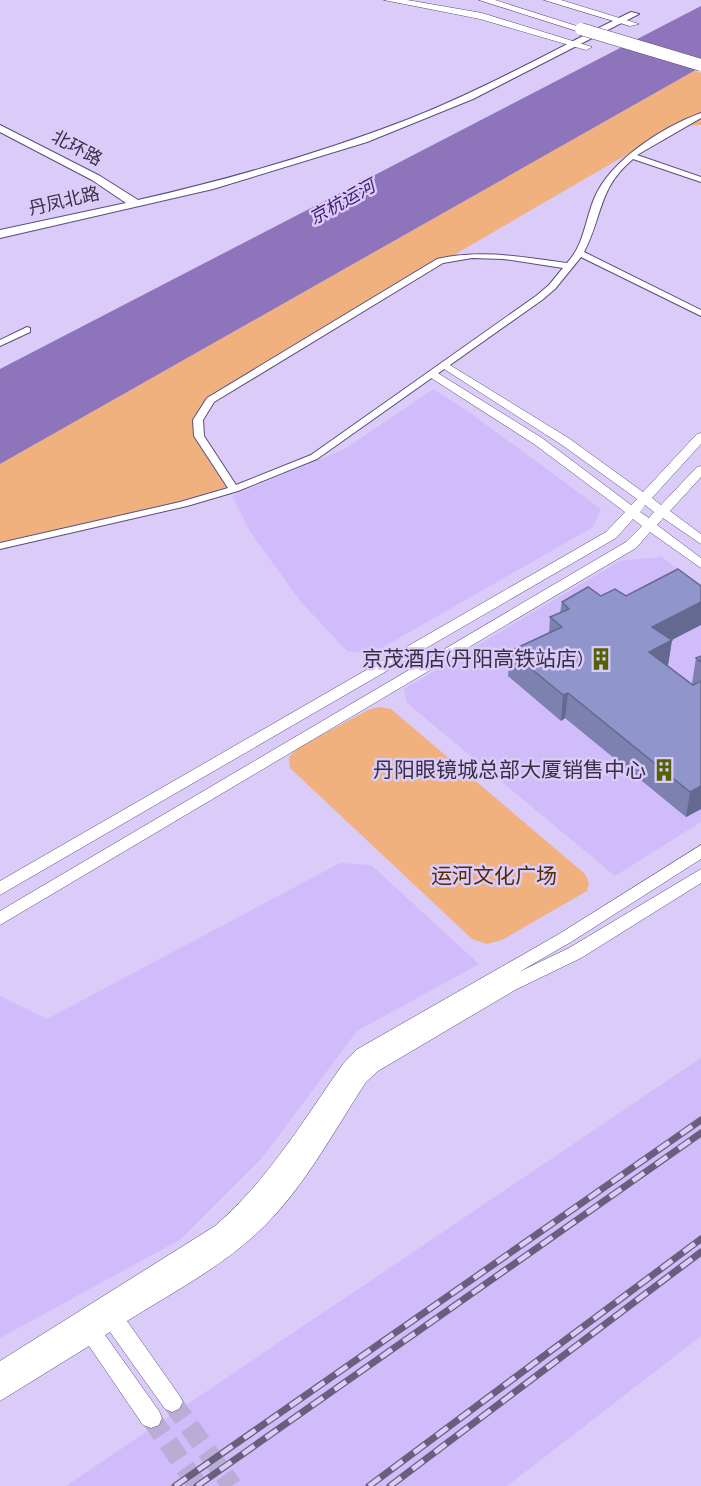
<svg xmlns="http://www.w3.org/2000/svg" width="701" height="1486" viewBox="0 0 701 1486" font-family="Raleway,'Noto Sans SC',sans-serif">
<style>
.built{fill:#d0bbfb}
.green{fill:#f0b17f}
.water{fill:#8d74bb}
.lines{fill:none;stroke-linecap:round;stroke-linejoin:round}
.tertiary-tunnel{stroke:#b9acd5;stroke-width:20;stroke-dasharray:20 10;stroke-linecap:butt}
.minor-casing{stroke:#5d4b7d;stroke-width:2}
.tertiary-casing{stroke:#5d4b7d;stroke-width:1}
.secondary-casing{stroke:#5d4b7d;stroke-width:2}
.primary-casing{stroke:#5d4b7d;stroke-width:1}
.minor{fill:#fff;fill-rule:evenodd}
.tertiary{fill:#fff;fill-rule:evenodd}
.secondary{fill:#fff;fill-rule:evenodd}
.primary{fill:#fff;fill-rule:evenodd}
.rail-casing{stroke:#685f7c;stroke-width:7}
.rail{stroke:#dacbf9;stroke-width:4.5;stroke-dasharray:14;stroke-linecap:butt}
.primary-bridge-casing{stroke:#5d4b7d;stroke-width:13;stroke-linecap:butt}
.primary-bridge{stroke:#fff;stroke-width:12}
.wall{fill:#7c81af}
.shaded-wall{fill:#65698f}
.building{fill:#9096cc;stroke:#65698f;stroke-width:1.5}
.labels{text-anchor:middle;stroke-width:5;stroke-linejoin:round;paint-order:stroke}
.far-street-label{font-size:18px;fill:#362f45;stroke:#dacbf9}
.far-water-label{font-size:18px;font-style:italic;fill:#411a6f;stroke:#dacbf9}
.poi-label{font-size:21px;fill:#362f45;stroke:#dacbf9;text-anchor:end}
.park-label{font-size:21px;fill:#562b00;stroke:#dacbf9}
</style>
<rect width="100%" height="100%" fill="#dacbf9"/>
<!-- built -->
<path class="built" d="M433,389L469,412L601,509L593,527L371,654L347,651L301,602L251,533L232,496L345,449Z
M661,557L701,585V822L615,876L407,703L404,689L620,561Z
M340,863L371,865L479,964L357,1031L262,1158L181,1239L0,1338V996L47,1019Z
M701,1058V1336L507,1486H66Z"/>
<!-- green -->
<path class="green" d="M694,71L701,73V125L676,126L213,395L200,413L193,418L194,436L227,487L180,501L0,544V464Z
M379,707L391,709L585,874L589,883L587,891L502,940L487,944L472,939L290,768L289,757L298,748L368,710Z"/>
<!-- water -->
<path class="water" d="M701,6V67L0,464V369Z"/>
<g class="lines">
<!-- tertiary-tunnel -->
<path class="tertiary-tunnel" d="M172,1402L232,1486
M151,1418L198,1486"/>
<!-- minor casing -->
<g class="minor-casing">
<path id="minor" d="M701,113V118L637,155L701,177V182L633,159C598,188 603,215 584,252L701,310V316L581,257L555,289L542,300L317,459L238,491L187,506L0,549V543L180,502L228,488L194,436L193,420L207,398L437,259C481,249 523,257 567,263C584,245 585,221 594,199C610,160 663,127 701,113ZM472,258L504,259L563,268L549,285L536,296L311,455L236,485L204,436L203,420L214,402L443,263Z
M27,327L30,328V332L0,346V340Z"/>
</g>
<!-- tertiary casing -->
<g class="tertiary-casing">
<path id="tertiary" d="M445,362L570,439L643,492L697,434L701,433V444L652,498L661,505L697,467L701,466V477L670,511L701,534V544L663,518L657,525L701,558V568L650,532L636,548L0,925V911L626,542L642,526L633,519L616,538L0,895V881L606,532L625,512L534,444L428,376V372H436L542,438L631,505L637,499L562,445L441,367V363ZM645,505L654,512L649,518L640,512Z
M701,845V859L571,942L519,972L569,948L701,869V883L581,958L515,990L378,1071L366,1082C332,1134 302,1192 256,1234C218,1269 170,1294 127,1321L179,1395L183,1402L179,1409L172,1412L165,1409L110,1332L105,1335L159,1411L162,1418L159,1425L151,1428L143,1425L89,1346L0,1401V1361L215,1226C268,1180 303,1121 343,1064L356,1050L559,934Z"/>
</g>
<!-- secondary casing -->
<g class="secondary-casing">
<path id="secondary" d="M631,12L639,14L473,99L367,142L213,189L0,238V230L126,203L92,180L0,132V125L100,176L138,200C230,179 321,153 409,119C485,89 557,48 631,12Z"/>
</g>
<!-- primary casing -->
<g class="primary-casing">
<path id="primary" d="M384,0H407L482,13L592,47L586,50L480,19Z
M479,0H495L586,29L577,31Z
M544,0H561L639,24L630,26Z"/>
</g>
<!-- minor -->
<use href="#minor" class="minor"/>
<!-- tertiary -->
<use href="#tertiary" class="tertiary"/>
<!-- secondary -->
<use href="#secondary" class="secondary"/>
<!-- primary -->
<use href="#primary" class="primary"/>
<!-- rail casing -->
<g class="rail-casing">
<path id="rail" d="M175,1486L701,1120
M197,1486L701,1133
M369,1486L701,1239
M390,1486L701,1252"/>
</g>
<!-- rail -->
<use href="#rail" class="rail"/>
<!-- primary-bridge casing -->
<g class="primary-bridge-casing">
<path id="primary-bridge" d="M581,29L701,65"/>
</g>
<!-- primary-bridge -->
<use href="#primary-bridge" class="primary-bridge"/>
</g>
<!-- wall -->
<path class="wall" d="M601,596L672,640L668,665L667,666L693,685H694L692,683L696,658L701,656V809L686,817L565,718L561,721L508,676L510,651L549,633L550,617L560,613L562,602Z"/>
<!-- shaded-wall -->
<path class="shaded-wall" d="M701,602V625L672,640L668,665L645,677L652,627Z
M568,693L565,718L561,721L563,695Z
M701,786V809L686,817L690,792Z"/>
<!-- building -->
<path class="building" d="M678,569L701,586V602L652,627L672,640L649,652L693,685L701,681V786L690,792L568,693L563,695L510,651L562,627L550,617L569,609L562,602L588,587L601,596L615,589L626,596Z
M701,656V662L696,658Z"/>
<!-- icons -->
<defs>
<g id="building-bare" transform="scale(1.8)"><path d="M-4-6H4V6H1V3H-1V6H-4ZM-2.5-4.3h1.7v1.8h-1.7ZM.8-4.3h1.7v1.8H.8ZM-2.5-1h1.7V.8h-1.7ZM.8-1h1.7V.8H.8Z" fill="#546206" stroke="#dacbf9" stroke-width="2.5" paint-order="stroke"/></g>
</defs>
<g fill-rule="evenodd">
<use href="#building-bare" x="601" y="659"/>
<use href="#building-bare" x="664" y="770"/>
</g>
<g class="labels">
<!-- far-street labels -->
<g class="far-street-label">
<text transform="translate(77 148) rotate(28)" y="6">北环路</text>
<text transform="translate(64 201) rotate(-13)" y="6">丹凤北路</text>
</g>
<!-- far-water labels -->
<g class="far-water-label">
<text transform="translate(342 202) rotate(-29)" y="6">京杭运河</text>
</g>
<!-- poi labels -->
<g class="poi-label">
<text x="583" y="666">京茂酒店(丹阳高铁站店)</text>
<text x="646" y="777">丹阳眼镜城总部大厦销售中心</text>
</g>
<!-- park labels -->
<g class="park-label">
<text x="494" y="883">运河文化广场</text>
</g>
</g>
</svg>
